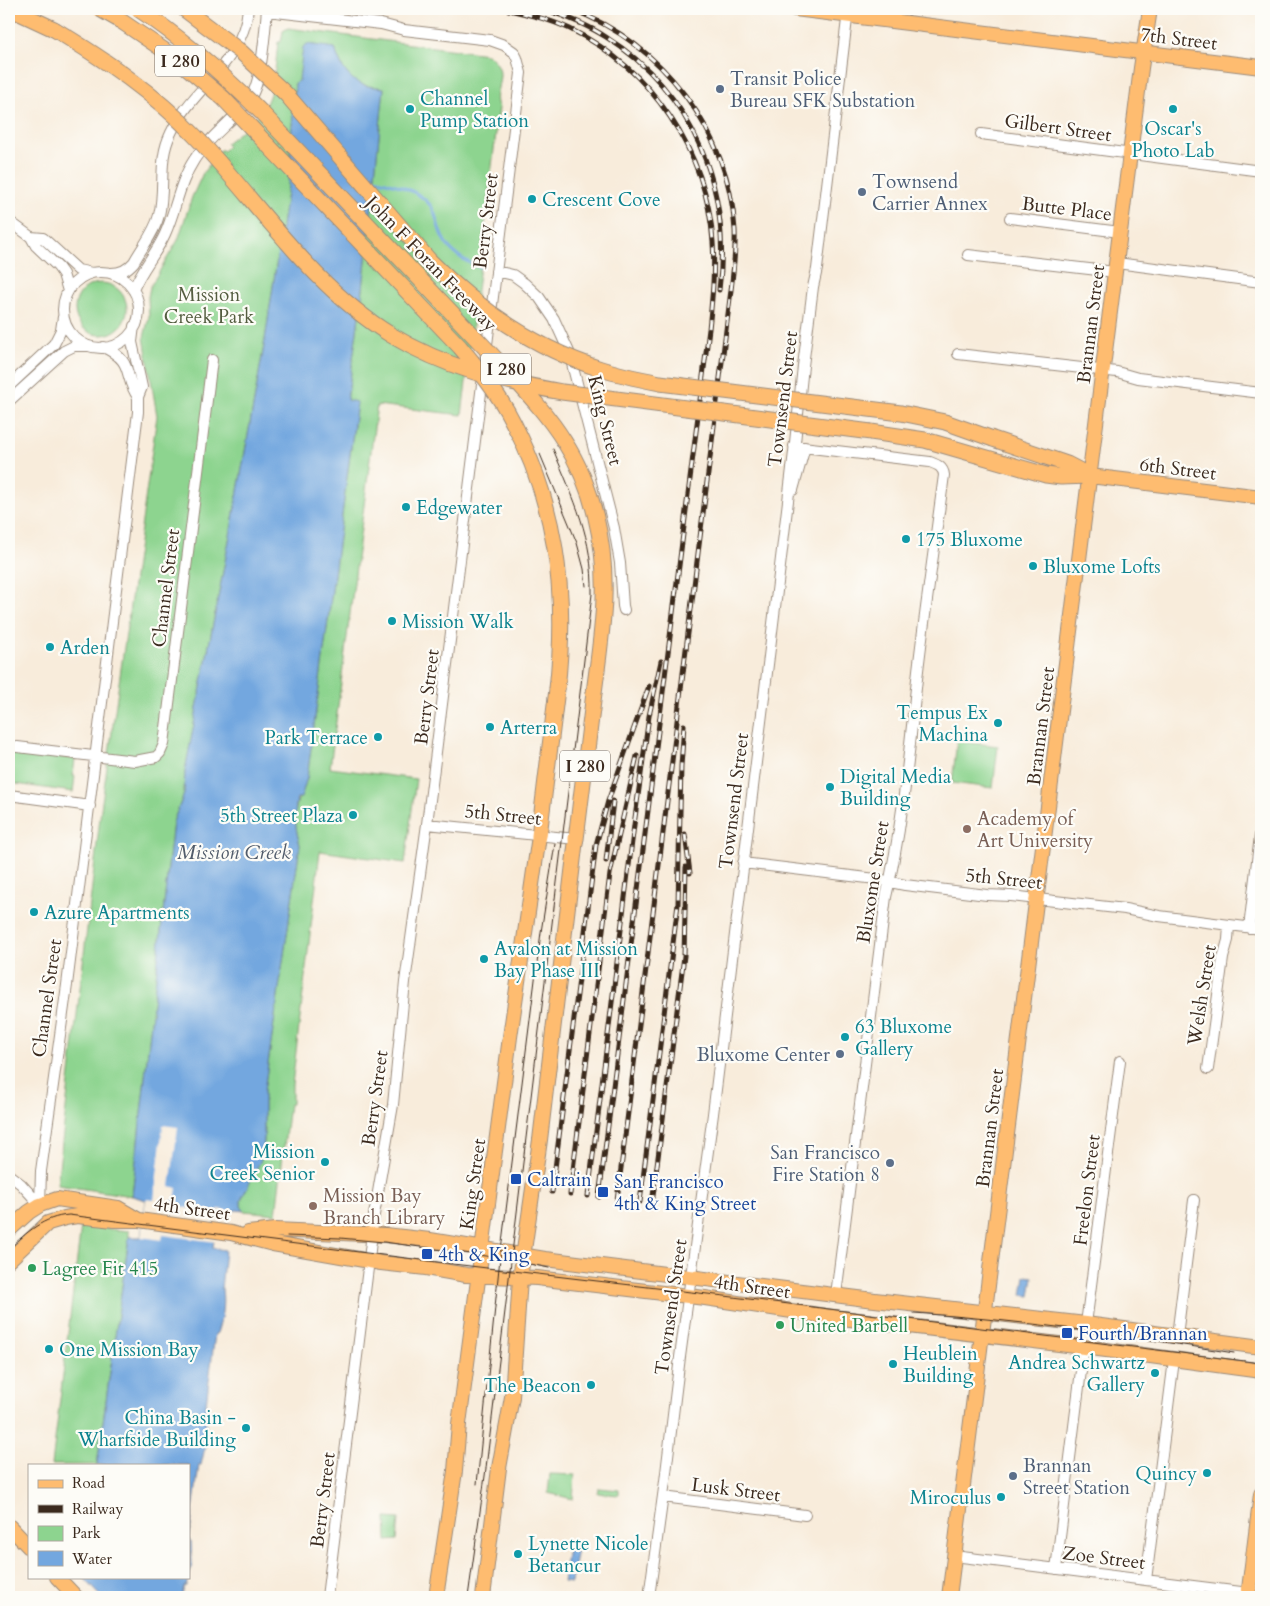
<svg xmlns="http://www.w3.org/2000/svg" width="1270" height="1606" viewBox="0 0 1270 1606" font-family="Cardo,serif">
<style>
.green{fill:#8dd48f;stroke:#647f56}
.water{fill:#73a7df;stroke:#57687e}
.pier{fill:#f8ecdb}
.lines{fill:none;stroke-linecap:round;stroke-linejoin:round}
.stream{stroke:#73a7df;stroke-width:3}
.minor-casing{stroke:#9a8b7c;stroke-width:12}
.major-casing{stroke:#9a8b7c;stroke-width:16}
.highway-casing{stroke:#9a8b7c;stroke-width:17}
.minor{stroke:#fff;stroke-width:10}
.major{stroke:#febc70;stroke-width:14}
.highway{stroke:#febc70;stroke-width:15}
.tram{stroke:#3b2a1e;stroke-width:1}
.rail-casing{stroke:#3b2a1e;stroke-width:5}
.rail{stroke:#fdfcf7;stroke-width:3;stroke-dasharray:9;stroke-linecap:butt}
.highway-bridge-casing{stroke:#9a8b7c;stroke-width:17;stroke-linecap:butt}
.highway-bridge{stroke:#febc70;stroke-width:15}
.service-dot{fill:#5c6f8a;stroke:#fdfcf7;stroke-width:2}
.culture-dot{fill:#0f9aa8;stroke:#fdfcf7;stroke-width:2}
.education-dot{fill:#8d6e63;stroke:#fdfcf7;stroke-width:2}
.transit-dot{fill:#1a4fb4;stroke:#fdfcf7;stroke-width:2}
.leisure-dot{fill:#2e9e5b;stroke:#fdfcf7;stroke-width:2}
.labels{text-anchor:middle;stroke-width:4.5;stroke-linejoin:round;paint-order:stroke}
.shield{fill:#fdfcf7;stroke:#75695f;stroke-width:1}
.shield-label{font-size:18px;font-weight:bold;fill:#3b2a1e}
.street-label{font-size:19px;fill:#3b2a1e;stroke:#fdfcf7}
.service-label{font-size:19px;fill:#4e5e75;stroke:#fdfcf7;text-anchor:start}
.culture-label{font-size:19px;fill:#0d838f;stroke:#fdfcf7;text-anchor:start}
.park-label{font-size:19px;fill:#545d40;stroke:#fdfcf7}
.education-label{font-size:19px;fill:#785e54;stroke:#fdfcf7;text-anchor:start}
.transit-label{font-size:19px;fill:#164399;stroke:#fdfcf7;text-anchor:start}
.leisure-label{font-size:19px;fill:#27864d;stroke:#fdfcf7;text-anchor:start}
.water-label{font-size:20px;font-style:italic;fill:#515c6b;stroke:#fdfcf7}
</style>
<rect width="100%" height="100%" fill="#fdfcf7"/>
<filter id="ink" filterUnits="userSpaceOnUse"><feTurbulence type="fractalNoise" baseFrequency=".02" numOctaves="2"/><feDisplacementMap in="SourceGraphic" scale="10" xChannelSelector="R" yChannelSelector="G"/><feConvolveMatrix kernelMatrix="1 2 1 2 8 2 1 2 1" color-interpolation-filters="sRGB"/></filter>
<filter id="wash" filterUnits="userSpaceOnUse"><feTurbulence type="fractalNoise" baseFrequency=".0096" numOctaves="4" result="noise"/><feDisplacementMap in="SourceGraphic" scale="20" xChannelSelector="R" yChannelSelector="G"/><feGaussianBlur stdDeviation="1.12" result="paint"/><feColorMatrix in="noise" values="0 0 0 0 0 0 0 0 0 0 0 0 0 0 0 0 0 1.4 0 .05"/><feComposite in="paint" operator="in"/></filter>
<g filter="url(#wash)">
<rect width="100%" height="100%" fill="#f8ecdb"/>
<!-- green -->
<path class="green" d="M288,28L487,54C514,72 489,91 499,108L462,415L377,405L330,768L416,779L405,863L320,851L292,1085V1104H289L276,1214L244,1211L241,1206V1200L263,1152L264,1140V1091L300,845C292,816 294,805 307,778L357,403L347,401L363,289L384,88C378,87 370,87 363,85C347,80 339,63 335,48L307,44L299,80L295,83L288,186L265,340L231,530L185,771L184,794L173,822L132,1196L57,1185L101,809L157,416L144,337L149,317L148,297L150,287L178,240L192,197L203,173L221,149L223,151L228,146L226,143C237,134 250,125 259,114C275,95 275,67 278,42H281L283,31Z
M75 309a26 26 0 1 1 52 0a26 26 0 1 1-52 0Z
M957,741L998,746L993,788L952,783Z
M9,750L75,759L73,776H75L73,792L9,783Z
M81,1226L129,1231V1237L97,1465H52Z
M550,1474L575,1475L573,1499L548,1493Z
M599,1488L619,1490V1495L598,1493Z
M386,1518L399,1519L397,1540L387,1541Z"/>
<!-- water -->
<path class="water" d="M307,44L335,48C339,63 347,80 364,85C370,87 378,87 384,88L363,289L347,400L357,402L307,778L301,798H297C294,815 295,828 300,845L264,1091V1139L263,1152L260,1162L241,1200V1206L244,1211L236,1210L234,1211L218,1210L213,1248L225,1250L221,1289H222C224,1305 222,1318 217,1333L215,1334L204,1420H206V1443L201,1465H199L189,1541H191L192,1564L189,1577V1465H97L129,1237H141L146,1200L132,1196L173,822L184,794L185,771L231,530L265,340L288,186L295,83L299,80L303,47Z
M1025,1276L1033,1277L1030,1296L1022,1295Z
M568,1547L577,1549L571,1583L563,1582Z
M83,1577H189L186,1586H184L182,1597H102Z"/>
<!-- pier -->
<path class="pier" d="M163,1125L178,1127L170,1186L177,1188L175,1200H168L167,1205L218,1212V1209L234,1211V1214L220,1212L216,1242L163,1235L162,1240L141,1237L146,1199L154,1200Z"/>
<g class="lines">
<!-- stream -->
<path class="stream" d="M375,179C393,184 418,189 431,206C436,213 437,223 440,231C446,250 463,261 480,267"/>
</g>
</g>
<g filter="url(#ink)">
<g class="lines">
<!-- minor casing -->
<g class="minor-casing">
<path id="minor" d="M267,11L381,24L404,30L490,40L504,45L514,52L517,58L521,73L427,824L405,982L393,1105L374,1215L368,1268L327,1597
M981,134L1261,171
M1010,218L1120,232
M9,221L31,237L36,246L58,267L63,274L68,291
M31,237L43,238L78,270L92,273
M968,255L1115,272
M1117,263L1261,282
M496,271L513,275L524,283L539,297L554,319L569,352L614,528L620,563L623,606L624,610
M63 310a38 38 0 1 1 76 0a38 38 0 1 1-76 0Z
M111,273C121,273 127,270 134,262C142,247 155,232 159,215C166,187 157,161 171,133C192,87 243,63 248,9
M133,290C141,270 156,254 165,234C176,210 179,183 194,160C209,136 234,121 250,98C262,82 265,30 267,9
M103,347C136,362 122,375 138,397
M958,354L1117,372L1138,378L1261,393
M9,386L54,344L61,330L63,317
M9,401L64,351L74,346H87
M794,446L930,462C938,465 943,467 944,475C935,543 925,610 917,679C909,751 903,825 886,897L836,1295
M793,490L805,447
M9,746L135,761L156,757L160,753L164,744L212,360
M9,795L90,806
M427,824L576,839
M743,863L876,879L905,885L987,895L1011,896L1125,909L1159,916L1261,929
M1249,928L1261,827
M1208,1069L1223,958L1228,940L1229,925
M9,1175L21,1184L40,1205
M40,1205L41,1171L67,985L138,412V397L142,387L132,342L134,326
M1086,1324L1120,1061
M1177,1336L1194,1200
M663,1497L805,1515
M954,1556L1249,1593
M1056,1569L1084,1347
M1146,1580L1174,1360
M649,1597L665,1481L680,1357L713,1114L794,452L803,366L813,287L817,269L848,11"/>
</g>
<!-- major casing -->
<g class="major-casing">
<path id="major" d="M795,9L1261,67
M1090,476L1261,497
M9,1230L29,1212L40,1205L57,1199L118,1208L137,1219
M248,1233L275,1230L385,1235L430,1240L545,1259L866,1299L1086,1324L1261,1347
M9,1260L48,1223L65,1218L77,1216L114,1220H139L231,1233L273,1244L381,1263L426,1268L466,1275L537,1278L705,1298L825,1316L1084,1347L1261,1371
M9,1526L29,1547
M57,1577L76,1597
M436,1597L455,1471L459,1424L510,1037L539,836
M483,1597L499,1468L512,1397L520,1278L540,1140L576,839
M949,1597L1120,232L1141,68L1150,9
M1248,1597L1261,1494"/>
</g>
<!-- highway casing -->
<g class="highway-casing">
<path id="highway" d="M11,9L54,29
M871,432L925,440L1046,475L1061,477L1090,476
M993,439L1067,464L1090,476
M539,836L557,689
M576,839L594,693"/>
</g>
<!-- minor -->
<use href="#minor" class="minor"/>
<!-- major -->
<use href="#major" class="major"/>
<!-- highway -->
<use href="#highway" class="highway"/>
<!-- tram -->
<path class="tram" d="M540,454L577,543L584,569L586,586
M287,1236L340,1238L384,1242L500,1258L549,1268
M9,1249C27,1232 43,1217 69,1215L453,1264L733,1297L1261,1363
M914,1313C1022,1320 1128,1336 1234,1353
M477,1484L500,1258L541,932L555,844
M468,1597L485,1476L592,594C593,537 574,500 553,449"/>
<!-- rail casing -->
<g class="rail-casing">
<path id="rail" d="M505,9C527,14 549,19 570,29C652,69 707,152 713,242C715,272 712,300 709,329L599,1197
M543,9C565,16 586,24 606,37C693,92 732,189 719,290
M571,9C663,44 729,131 735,230C736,253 733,275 730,298L617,1200
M685,834L690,873
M606,861L613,801
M552,1192L596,845L608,801L649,686
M570,1194L610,874L637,756
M588,1196L634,825L649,716L661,661
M640,1202L678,904L681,766L684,725
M652,1204L684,956L686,867"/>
</g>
<!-- rail -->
<use href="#rail" class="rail"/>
<!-- highway-bridge casing -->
<g class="highway-bridge-casing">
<path id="highway-bridge" d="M100,9L121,21L177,59L223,98L460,347C477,367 494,388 507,411C556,499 568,590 557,689
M138,9C184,39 224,75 263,114L511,375C530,396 549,417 564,441C593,486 606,544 604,598C603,630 598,661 594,693
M184,9L241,52L286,94L429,260C478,309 534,348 601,369C620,375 640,379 660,383L901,413L945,422L993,439
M54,29C105,60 154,93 195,136C259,203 311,286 391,335C446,368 499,381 562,392L871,432"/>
</g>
<!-- highway-bridge -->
<use href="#highway-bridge" class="highway-bridge"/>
</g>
</g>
<!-- markers -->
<g class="service-dot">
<circle cx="720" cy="89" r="5"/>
<circle cx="862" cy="192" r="5"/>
<circle cx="840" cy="1054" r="5"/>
<circle cx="890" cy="1163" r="5"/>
<circle cx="1013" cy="1476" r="5"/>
</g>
<g class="culture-dot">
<circle cx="410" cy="109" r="5"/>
<circle cx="1173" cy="109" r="5"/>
<circle cx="532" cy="199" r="5"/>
<circle cx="406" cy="507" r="5"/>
<circle cx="906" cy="539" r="5"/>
<circle cx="1033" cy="566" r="5"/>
<circle cx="392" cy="621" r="5"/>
<circle cx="50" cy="647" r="5"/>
<circle cx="998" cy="723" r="5"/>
<circle cx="490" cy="727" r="5"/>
<circle cx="378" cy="737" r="5"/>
<circle cx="830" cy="787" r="5"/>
<circle cx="353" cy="815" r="5"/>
<circle cx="34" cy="912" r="5"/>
<circle cx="484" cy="959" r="5"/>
<circle cx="845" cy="1037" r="5"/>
<circle cx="325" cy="1162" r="5"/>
<circle cx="49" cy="1349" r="5"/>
<circle cx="893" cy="1364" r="5"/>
<circle cx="1155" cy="1373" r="5"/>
<circle cx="591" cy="1385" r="5"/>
<circle cx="246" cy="1428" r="5"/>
<circle cx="1207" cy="1473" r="5"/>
<circle cx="1001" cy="1497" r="5"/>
<circle cx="518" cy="1554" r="5"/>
</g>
<g class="education-dot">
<circle cx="967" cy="829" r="5"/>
<circle cx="313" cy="1206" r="5"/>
</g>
<g class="transit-dot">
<rect x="510" y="1173" width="12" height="12" rx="2.5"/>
<rect x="597" y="1186" width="12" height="12" rx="2.5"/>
<rect x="421" y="1248" width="12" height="12" rx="2.5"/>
<rect x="1061" y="1327" width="12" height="12" rx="2.5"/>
</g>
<g class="leisure-dot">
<circle cx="32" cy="1268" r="5"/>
<circle cx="780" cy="1325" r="5"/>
</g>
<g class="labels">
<!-- shield labels -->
<g class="shield">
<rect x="155" y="45.5" width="50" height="31" rx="4"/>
<rect x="481" y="353.5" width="50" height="31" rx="4"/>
<rect x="560" y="750.5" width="50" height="31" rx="4"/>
</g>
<g class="shield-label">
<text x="180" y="67">I 280</text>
<text x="506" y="375">I 280</text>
<text x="585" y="772">I 280</text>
</g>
<!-- street labels -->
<g class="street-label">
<text transform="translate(1179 38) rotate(7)" y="7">7th Street</text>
<text transform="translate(1058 127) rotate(8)" y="7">Gilbert Street</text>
<text transform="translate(1067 208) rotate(7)" y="7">Butte Place</text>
<text transform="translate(485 221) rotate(-83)" y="7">Berry Street</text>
<text transform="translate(432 263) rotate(46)" y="7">John F Foran Freeway</text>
<text transform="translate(1090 324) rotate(-83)" y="7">Brannan Street</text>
<text transform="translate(782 399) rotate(-83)" y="7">Townsend Street</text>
<text transform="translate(606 420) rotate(76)" y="7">King Street</text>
<text transform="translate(1178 468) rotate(7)" y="7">6th Street</text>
<text transform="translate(165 588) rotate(-83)" y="7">Channel Street</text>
<text transform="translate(426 697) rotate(-83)" y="7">Berry Street</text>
<text transform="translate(1040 726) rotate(-83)" y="7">Brannan Street</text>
<text transform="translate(733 801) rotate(-83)" y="7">Townsend Street</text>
<text transform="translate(503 814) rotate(6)" y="7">5th Street</text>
<text transform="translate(1004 878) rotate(6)" y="7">5th Street</text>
<text transform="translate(872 882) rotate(-81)" y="7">Bluxome Street</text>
<text transform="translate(1201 995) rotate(-81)" y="7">Welsh Street</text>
<text transform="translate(46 998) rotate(-82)" y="7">Channel Street</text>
<text transform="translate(374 1098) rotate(-82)" y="7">Berry Street</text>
<text transform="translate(989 1128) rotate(-83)" y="7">Brannan Street</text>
<text transform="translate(472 1184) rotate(-82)" y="7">King Street</text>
<text transform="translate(1086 1190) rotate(-83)" y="7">Freelon Street</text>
<text transform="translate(192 1208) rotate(8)" y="7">4th Street</text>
<text transform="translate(752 1286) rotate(8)" y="7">4th Street</text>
<text transform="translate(670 1307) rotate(-82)" y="7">Townsend Street</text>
<text transform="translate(736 1489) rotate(7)" y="7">Lusk Street</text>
<text transform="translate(322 1500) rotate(-83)" y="7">Berry Street</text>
<text transform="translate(1104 1557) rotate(7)" y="7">Zoe Street</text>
</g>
<!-- service labels -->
<g class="service-label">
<text x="730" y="85">Transit Police<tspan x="730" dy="22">Bureau SFK Substation</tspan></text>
<text x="872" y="188">Townsend<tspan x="872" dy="22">Carrier Annex</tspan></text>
<text x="830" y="1061" text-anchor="end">Bluxome Center</text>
<text x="880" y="1159" text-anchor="end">San Francisco<tspan x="880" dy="22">Fire Station 8</tspan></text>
<text x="1023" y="1472">Brannan<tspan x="1023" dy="22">Street Station</tspan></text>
</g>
<!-- culture labels -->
<g class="culture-label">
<text x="420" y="105">Channel<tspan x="420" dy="22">Pump Station</tspan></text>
<text x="1173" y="135" text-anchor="middle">Oscar's<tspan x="1173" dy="22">Photo Lab</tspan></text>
<text x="542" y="206">Crescent Cove</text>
<text x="416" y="514">Edgewater</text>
<text x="916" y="546">175 Bluxome</text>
<text x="1043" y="573">Bluxome Lofts</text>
<text x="402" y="628">Mission Walk</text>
<text x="60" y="654">Arden</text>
<text x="988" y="719" text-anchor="end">Tempus Ex<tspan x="988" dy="22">Machina</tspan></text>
<text x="500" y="734">Arterra</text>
<text x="368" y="744" text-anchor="end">Park Terrace</text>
<text x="840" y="783">Digital Media<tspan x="840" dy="22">Building</tspan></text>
<text x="343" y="822" text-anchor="end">5th Street Plaza</text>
<text x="44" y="919">Azure Apartments</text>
<text x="494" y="955">Avalon at Mission<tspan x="494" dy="22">Bay Phase III</tspan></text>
<text x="855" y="1033">63 Bluxome<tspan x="855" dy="22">Gallery</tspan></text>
<text x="315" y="1158" text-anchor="end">Mission<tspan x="315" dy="22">Creek Senior</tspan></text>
<text x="59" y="1356">One Mission Bay</text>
<text x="903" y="1360">Heublein<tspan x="903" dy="22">Building</tspan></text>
<text x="1145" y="1369" text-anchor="end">Andrea Schwartz<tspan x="1145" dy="22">Gallery</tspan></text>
<text x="581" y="1392" text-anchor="end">The Beacon</text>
<text x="236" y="1424" text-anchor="end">China Basin -<tspan x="236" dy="22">Wharfside Building</tspan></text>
<text x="1197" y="1480" text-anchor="end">Quincy</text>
<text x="991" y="1504" text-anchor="end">Miroculus</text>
<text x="528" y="1550">Lynette Nicole<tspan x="528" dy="22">Betancur</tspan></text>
</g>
<!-- park labels -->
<g class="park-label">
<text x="209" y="301">Mission<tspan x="209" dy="22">Creek Park</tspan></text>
</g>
<!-- education labels -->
<g class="education-label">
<text x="977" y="825">Academy of<tspan x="977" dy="22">Art University</tspan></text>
<text x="323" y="1202">Mission Bay<tspan x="323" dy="22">Branch Library</tspan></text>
</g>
<!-- transit labels -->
<g class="transit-label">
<text x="527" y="1186">Caltrain</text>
<text x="614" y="1188">San Francisco<tspan x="614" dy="22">4th &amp; King Street</tspan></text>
<text x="438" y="1261">4th &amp; King</text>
<text x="1078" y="1340">Fourth/Brannan</text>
</g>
<!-- leisure labels -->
<g class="leisure-label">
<text x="42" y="1275">Lagree Fit 415</text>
<text x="790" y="1332">United Barbell</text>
</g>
<!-- water labels -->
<g class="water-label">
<text x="234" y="859">Mission Creek</text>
</g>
</g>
<!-- margin -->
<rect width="1270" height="1606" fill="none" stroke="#fdfcf7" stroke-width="30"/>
<!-- legend -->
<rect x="28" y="1464" width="162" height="115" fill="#fdfcf7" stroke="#afa8a0"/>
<rect x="38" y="1480" width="25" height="8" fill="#febc70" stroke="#afa8a0"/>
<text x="72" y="1488" font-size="15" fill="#3b2a1e">Road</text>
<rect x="38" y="1505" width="25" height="8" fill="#3b2a1e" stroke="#afa8a0"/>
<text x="72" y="1514" font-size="15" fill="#3b2a1e">Railway</text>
<rect x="38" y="1526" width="25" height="15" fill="#8dd48f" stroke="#afa8a0"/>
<text x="72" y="1538" font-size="15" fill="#3b2a1e">Park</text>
<rect x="38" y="1551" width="25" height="15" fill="#73a7df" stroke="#afa8a0"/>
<text x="72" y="1564" font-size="15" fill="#3b2a1e">Water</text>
</svg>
